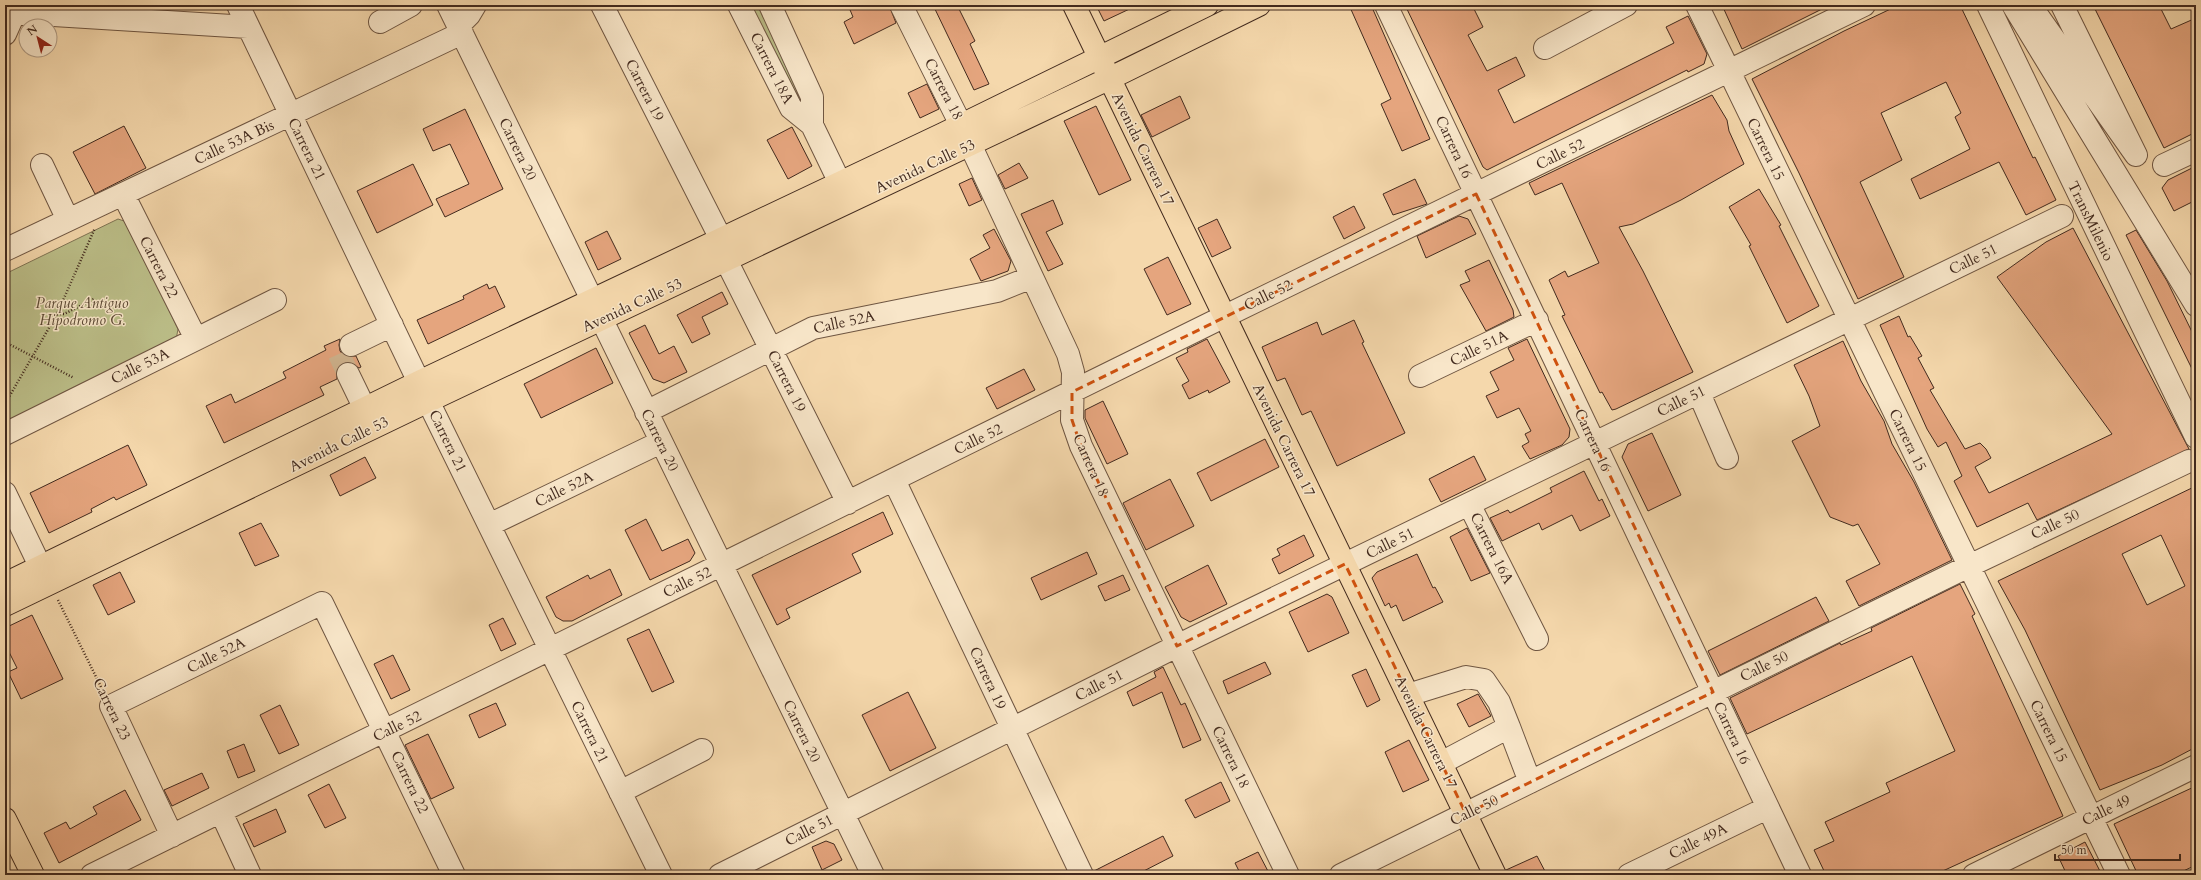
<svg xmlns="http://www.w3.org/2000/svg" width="2201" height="880" viewBox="0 0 2201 880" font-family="Cardo,serif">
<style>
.green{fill:#bcbf89;stroke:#7f7454}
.building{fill:#e5a57e;stroke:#422a1e;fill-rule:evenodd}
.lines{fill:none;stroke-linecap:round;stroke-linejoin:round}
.minor-tunnel{stroke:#d1b590;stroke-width:22;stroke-dasharray:22 11;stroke-linecap:butt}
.minor-casing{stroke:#6f5642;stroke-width:24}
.major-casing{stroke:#422a1e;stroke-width:24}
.path{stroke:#422a1e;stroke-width:2.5;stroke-dasharray:1 2;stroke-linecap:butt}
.minor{stroke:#f8e6c9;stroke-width:22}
.major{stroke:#f5d8ac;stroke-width:22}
.marked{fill:none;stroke:#cf520f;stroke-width:3;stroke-dasharray:8 5;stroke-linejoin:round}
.labels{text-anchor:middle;stroke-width:3;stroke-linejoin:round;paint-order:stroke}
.street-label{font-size:15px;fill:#422a1e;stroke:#f8e6c9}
.park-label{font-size:15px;font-style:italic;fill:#5a4833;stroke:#f8e6c9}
</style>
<rect width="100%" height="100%" fill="#f5d8ac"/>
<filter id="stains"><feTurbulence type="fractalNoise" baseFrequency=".005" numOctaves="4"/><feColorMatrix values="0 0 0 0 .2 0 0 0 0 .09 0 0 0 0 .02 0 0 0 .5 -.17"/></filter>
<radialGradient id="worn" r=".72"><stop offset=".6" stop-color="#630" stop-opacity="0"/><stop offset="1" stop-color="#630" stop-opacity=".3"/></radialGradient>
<!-- green -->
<path class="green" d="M746,5H759L803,100L800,103Z
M118,219L127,222L178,329L176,340L5,424V274Z"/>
<!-- building -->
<path class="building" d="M848,5H889L896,23L854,44L844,22L853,17Z
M933,5H957L975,41L970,44L989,84L974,90Z
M1096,5H1138L1104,21Z
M1349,5H1371L1430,139L1402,151L1381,104L1391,99Z
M1405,5H1472L1483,27L1468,35L1487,71L1516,57L1525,76L1498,90L1514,123L1674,43L1666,27L1688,16L1707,54L1704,64L1688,72L1687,70L1487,170L1483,167Z
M1722,5H1830L1742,49Z
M1899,5H1960L2033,158L2035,157L2056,200L2026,215L1999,162L1920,199L1911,179L1970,149L1955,117L1961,113L1946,82L1881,113L1902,160L1860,182L1904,277L1858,299L1799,173L1752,79L1844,31Z
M2093,5H2159L2171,29L2196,18V132L2164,148Z
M927,84L939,109L920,118L908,93Z
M1712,95L1727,120L1729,131L1744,164L1681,200L1633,224L1619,227L1643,271L1693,372L1616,409L1612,410L1602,392L1600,393L1562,316L1565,315L1549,280L1565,271L1568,277L1599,263L1562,183L1535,195L1529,183Z
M1180,96L1190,118L1152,137L1141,115Z
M1096,106L1131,180L1099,195L1064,121Z
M465,109L503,189L445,217L436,199L469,184L450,144L433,151L423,129Z
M124,126L146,168L95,194L73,152Z
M792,127L812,166L788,179L767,140Z
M1019,163L1028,178L1005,189L998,175Z
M413,164L433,205L377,233L357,191Z
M2196,166V200L2174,211L2162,188L2168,180Z
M972,178L982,200L969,206L959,184Z
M1415,179L1427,204L1393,215L1383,194Z
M1759,189L1781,225L1779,226L1819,306L1787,323L1749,246L1751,245L1729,207Z
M1053,200L1063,224L1046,232L1063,264L1048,271L1021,214Z
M1354,206L1365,228L1344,239L1333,217Z
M1459,216L1468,219L1476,234L1426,258L1417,236Z
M1217,219L1231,248L1212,257L1198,228Z
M2073,228L2189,449L2037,520L2028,503L1977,527L1954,481L1962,476L1946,442L1938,447L1927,429L1880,325L1899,316L1908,337L1910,336L1922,356L1918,358L1934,388L1930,390L1965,449L1980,443L1986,449L1991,458L1975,467L1989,493L2112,434L1997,277L2046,242Z
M994,229L1011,261L1008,271L981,281L970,259L990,248L983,235Z
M2136,230L2167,281L2196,340V377L2126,235Z
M607,231L621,259L598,270L585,242Z
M1168,257L1191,304L1167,315L1144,269Z
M1489,260L1513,310L1514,317L1486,331L1460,285L1470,281L1465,271Z
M487,284L489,289L495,286L505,307L428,344L417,320L464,299L463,296Z
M722,292L728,304L702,317L710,334L692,343L677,315Z
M1354,320L1364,342L1362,343L1405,433L1337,466L1311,411L1302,415L1285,378L1277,381L1262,347L1317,322L1322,335Z
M645,325L659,354L674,346L687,372L664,383L653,379L629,333Z
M340,339L339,345L340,351L344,356H356L361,367L359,368L349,362L342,363L337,367V379L320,387L324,395L224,443L206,406L231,394L235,403L286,378L283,372L326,350L324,346Z
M1207,339L1230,382L1209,393L1208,390L1189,399L1182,385L1189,381L1176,358L1188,352L1187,349Z
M1527,339L1570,429L1569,437L1562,445L1530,459L1522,446L1529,442L1525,434L1531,431L1519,408L1497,418L1486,396L1499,390L1490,372L1514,360L1508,348Z
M1843,341L1861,381L1884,421L1892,444L1914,482L1952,560L1859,606L1846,581L1880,564L1858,524L1853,526L1830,517L1792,441L1820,426L1809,396L1794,365Z
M596,348L613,383L541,418L524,384Z
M1024,369L1035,390L997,409L986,388Z
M1103,401L1128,454L1107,464L1085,418V410Z
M1652,433L1681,495L1648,511L1622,457L1628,444Z
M1265,439L1279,467L1211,501L1197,473Z
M128,445L147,485L116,500L114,497L91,509L92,512L49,533L30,493Z
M1474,456L1486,480L1441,502L1429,479Z
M365,457L376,478L340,496L330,475Z
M1584,471L1599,501L1602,499L1610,516L1580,531L1572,515L1542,530L1539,523L1502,541L1490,518L1508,510L1510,513L1552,492L1550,488Z
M1170,479L1194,526L1146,550L1123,503Z
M2196,486V747L2162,765L2100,790L2025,630L1998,581ZM2161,535L2185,586L2147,605L2122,554Z
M883,512L893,534L852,554L861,572L786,609L790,618L777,625L752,575Z
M646,519L662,551L688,539L695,553L690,561L650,580L625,530Z
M261,523L279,556L255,566L239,533Z
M1467,528L1490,573L1471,581L1450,537Z
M1304,535L1314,556L1279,574L1272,559L1280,555L1277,549Z
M1087,552L1097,574L1041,600L1031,578Z
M1417,554L1433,588L1435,587L1443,602L1403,621L1396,605L1391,608L1389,603L1385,606L1372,578L1377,572Z
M1208,565L1227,604L1190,622L1181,617L1165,587Z
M610,569L622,595L572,621H563L556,617L546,597L588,575L590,579Z
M120,572L135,602L108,615L93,585Z
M1123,575L1130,590L1105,601L1098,586Z
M1960,584L1975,614L1972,616L2063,816L1934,875H1826L1814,850L1834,841L1825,822L1890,792L1886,783L1955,751L1912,656L1747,734L1730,698L1840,643L1841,645L1872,631L1871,628Z
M1327,594L1332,597L1349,633L1308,652L1289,612Z
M1816,597L1829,621L1720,675L1708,651Z
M32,615L63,679L21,699L8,672L17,668L5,644V628Z
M503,618L516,644L501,651L489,625Z
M649,629L674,682L652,692L627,639Z
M393,655L410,690L391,699L374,664Z
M1265,662L1271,674L1228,694L1223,681Z
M1163,667L1181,705L1185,703L1201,740L1183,748L1162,692L1133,706L1127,692L1156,677L1154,672Z
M1366,669L1380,700L1367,707L1352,675Z
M908,692L936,748L890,771L862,715Z
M1478,694L1491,716L1469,727L1457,704Z
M496,703L506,725L479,738L469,715Z
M280,705L299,745L279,754L260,715Z
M428,734L454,788L431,799L405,745Z
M1409,740L1429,780L1403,792L1385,752Z
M244,744L255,771L238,778L227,751Z
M202,773L209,788L172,806L164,790Z
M1221,782L1230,801L1195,818L1185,800Z
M329,784L346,818L325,828L308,795Z
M2196,786V865L2175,875H2138L2114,824Z
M125,790L141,820L59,863L44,833L66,822L70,829L97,814L93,807Z
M276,809L286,832L254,847L243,824Z
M1163,836L1173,856L1136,875H1094V871Z
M826,841L834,844L842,860L822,870L812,847Z
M2085,842L2102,875H2067L2058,856Z
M1258,852L1270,875H1241L1235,863Z
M1537,856L1547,875H1507L1506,870Z"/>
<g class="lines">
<!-- minor-tunnel -->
<path class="minor-tunnel" d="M348,374L338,352L351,345"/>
<!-- minor casing -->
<g class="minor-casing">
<path id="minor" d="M238,5L428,401L661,875
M448,5L873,875
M602,5L721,239
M739,5L791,108L812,125L840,183
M770,5L812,97V125
M901,5L961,125L1068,354L1073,372L1072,420L1081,446L1288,875
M1386,5L1800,875
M1697,5L2119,875
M1988,5L2196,437
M2013,5L2196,305
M2030,5L2136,155L2062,5
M5,12L248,27
M380,22L411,5
M458,26L469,15L475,5
M5,34L18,5
M1545,48L1626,5
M42,165L68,220
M2164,165L2196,150
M123,194L196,339
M5,250L462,33
M726,260L848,503
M351,345L392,325
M348,374L365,409
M1420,376L1537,320
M1699,393L1727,458
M646,412L813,328L997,291L1032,277
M5,434L275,300
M894,480L1082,875
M5,493L40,566
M1469,504L1537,639
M489,525L661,442
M1408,695L1466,677L1484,680L1499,702L1509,727L1441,763
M1509,727L1530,782
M620,792L702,750
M221,812L250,875
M172,836L111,706L322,603L454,875
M92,875L1213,322L1864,5
M720,875L1195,637L2062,216
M1341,875L1969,566L2189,461
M1629,875L1767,808
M1974,875L2196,766"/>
</g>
<!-- major casing -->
<g class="major-casing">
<path id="major" d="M1074,5L1495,875
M5,584L419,382L943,134L1207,5
M5,605L443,394L1123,72L1259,5
M5,819L33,875"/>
</g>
<!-- path -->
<path class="path" d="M57,314H64L94,299
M5,342L74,378
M5,404L57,314L95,228
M58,600L102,689"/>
<!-- minor -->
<use href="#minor" class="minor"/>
<!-- major -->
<use href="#major" class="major"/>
</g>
<!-- marked area -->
<path class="marked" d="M1476,194L1713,692L1466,814L1345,564L1177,646L1081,446L1072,420V392Z"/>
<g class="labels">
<!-- street labels -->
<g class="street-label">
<text transform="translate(772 68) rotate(63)" y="5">Carrera 18A</text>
<text transform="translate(944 89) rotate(63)" y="5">Carrera 18</text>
<text transform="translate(645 90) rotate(63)" y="5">Carrera 19</text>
<text transform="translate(234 142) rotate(-25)" y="5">Calle 53A Bis</text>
<text transform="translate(1454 147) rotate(65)" y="5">Carrera 16</text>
<text transform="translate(307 149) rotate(64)" y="5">Carrera 21</text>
<text transform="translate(518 149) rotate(64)" y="5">Carrera 20</text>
<text transform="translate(1143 149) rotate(64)" y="5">Avenida Carrera 17</text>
<text transform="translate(1766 149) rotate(64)" y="5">Carrera 15</text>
<text transform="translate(1560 154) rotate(-26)" y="5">Calle 52</text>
<text transform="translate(925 166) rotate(-25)" y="5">Avenida Calle 53</text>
<text transform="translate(2091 221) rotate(64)" y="5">TransMilenio</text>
<text transform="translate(1973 259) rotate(-26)" y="5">Calle 51</text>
<text transform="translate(159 267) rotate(63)" y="5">Carrera 22</text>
<text transform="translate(1268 295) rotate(-26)" y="5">Calle 52</text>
<text transform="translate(632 305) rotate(-25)" y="5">Avenida Calle 53</text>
<text transform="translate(844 322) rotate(-12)" y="5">Calle 52A</text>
<text transform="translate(1479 348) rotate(-26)" y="5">Calle 51A</text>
<text transform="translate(140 366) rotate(-26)" y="5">Calle 53A</text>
<text transform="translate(787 381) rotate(63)" y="5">Carrera 19</text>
<text transform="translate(1681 401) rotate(-26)" y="5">Calle 51</text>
<text transform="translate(978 439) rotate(-26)" y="5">Calle 52</text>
<text transform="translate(660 440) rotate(64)" y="5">Carrera 20</text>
<text transform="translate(1284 440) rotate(64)" y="5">Avenida Carrera 17</text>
<text transform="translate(1593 440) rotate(65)" y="5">Carrera 16</text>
<text transform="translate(1908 440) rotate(64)" y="5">Carrera 15</text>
<text transform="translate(448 441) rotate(64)" y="5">Carrera 21</text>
<text transform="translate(339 444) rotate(-26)" y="5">Avenida Calle 53</text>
<text transform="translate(1091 465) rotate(66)" y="5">Carrera 18</text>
<text transform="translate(564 489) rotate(-26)" y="5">Calle 52A</text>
<text transform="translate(2055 524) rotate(-25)" y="5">Calle 50</text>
<text transform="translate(1390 543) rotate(-26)" y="5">Calle 51</text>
<text transform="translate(1492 548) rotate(63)" y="5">Carrera 16A</text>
<text transform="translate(687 582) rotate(-26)" y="5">Calle 52</text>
<text transform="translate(216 655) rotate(-26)" y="5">Calle 52A</text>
<text transform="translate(1764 666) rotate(-26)" y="5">Calle 50</text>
<text transform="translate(988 678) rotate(65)" y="5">Carrera 19</text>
<text transform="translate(1099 685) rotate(-27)" y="5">Calle 51</text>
<text transform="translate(112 709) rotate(64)" y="5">Carrera 23</text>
<text transform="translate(397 726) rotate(-26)" y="5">Calle 52</text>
<text transform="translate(802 731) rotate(64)" y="5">Carrera 20</text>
<text transform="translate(2049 731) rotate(64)" y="5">Carrera 15</text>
<text transform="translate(590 732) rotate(64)" y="5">Carrera 21</text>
<text transform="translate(1426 732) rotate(64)" y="5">Avenida Carrera 17</text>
<text transform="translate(1732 733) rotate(65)" y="5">Carrera 16</text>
<text transform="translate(1231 757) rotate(64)" y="5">Carrera 18</text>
<text transform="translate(410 782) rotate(64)" y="5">Carrera 22</text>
<text transform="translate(1474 810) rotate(-26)" y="5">Calle 50</text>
<text transform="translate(2106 810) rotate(-26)" y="5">Calle 49</text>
<text transform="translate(809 830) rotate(-27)" y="5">Calle 51</text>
<text transform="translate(1698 841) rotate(-26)" y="5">Calle 49A</text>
</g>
<!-- park labels -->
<g class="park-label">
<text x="82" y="308">Parque Antiguo<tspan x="82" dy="17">Hipodromo G.</tspan></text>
</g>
</g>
<!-- margin -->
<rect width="2201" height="880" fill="none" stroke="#f5d8ac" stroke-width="20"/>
<rect x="6" y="6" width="2189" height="868" fill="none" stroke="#422a1e" stroke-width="2"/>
<rect x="10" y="10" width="2181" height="860" fill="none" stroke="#422a1e"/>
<!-- north arrow -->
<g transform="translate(38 38) rotate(324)"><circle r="19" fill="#f8e6c9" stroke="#af9b85"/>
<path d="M0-3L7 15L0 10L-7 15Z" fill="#8f2418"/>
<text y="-6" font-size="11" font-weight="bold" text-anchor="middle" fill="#422a1e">N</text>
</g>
<!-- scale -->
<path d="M2055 854v6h125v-6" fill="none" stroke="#422a1e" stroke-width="2"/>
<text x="2061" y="854" font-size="12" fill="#422a1e" stroke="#f8e6c9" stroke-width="3" paint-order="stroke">50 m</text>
<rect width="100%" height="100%" filter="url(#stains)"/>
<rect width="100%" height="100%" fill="url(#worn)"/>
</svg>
